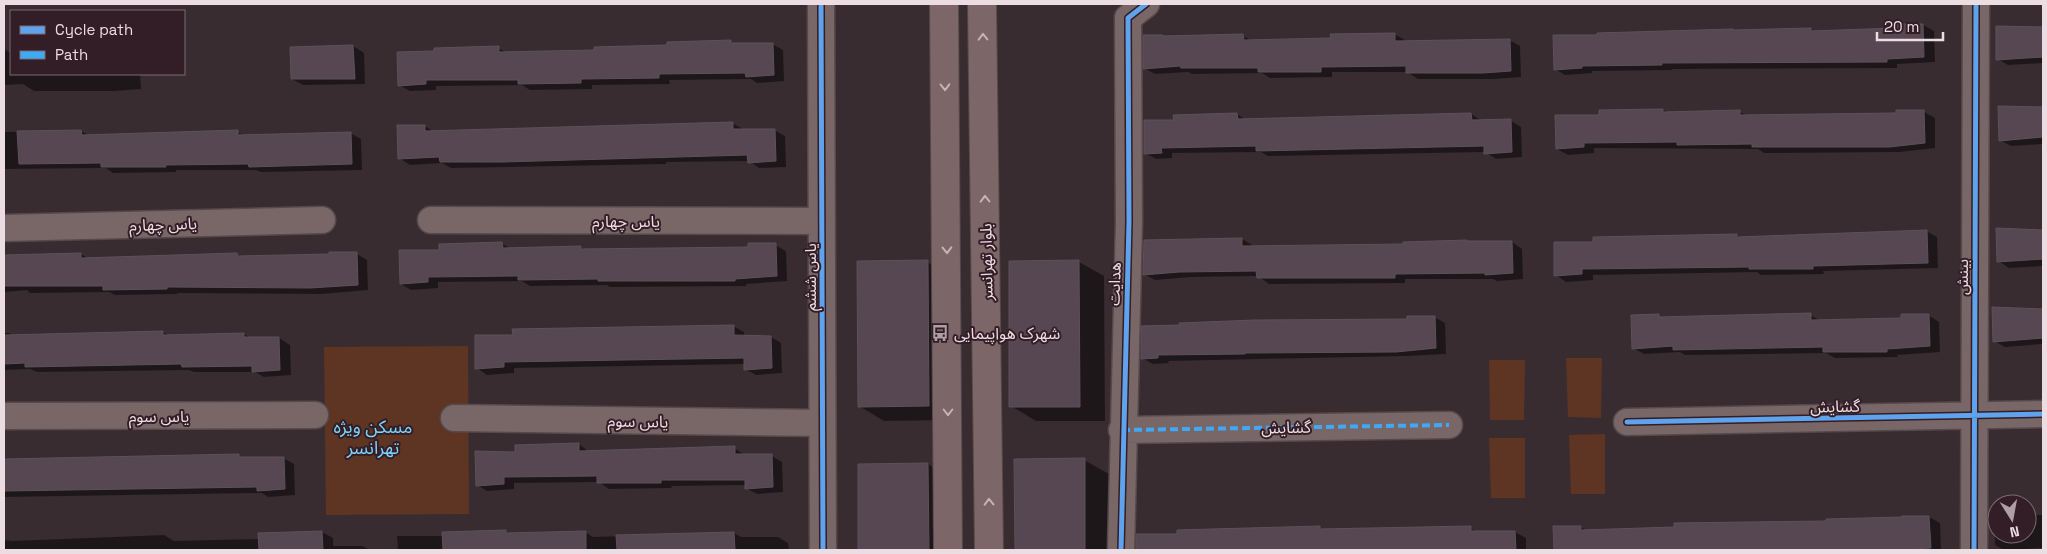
<svg xmlns="http://www.w3.org/2000/svg" width="2047" height="554" viewBox="0 0 2047 554" font-family="'Space Grotesk','Noto Sans Arabic',sans-serif">
<style>
.green{fill:#5e3522}
.shadow{fill:#0007}
.building{fill:#564752;stroke:#5c5258}
.lines{fill:none;stroke-linecap:round;stroke-linejoin:round}
.street-casing{stroke:#55494e;stroke-width:29}
.primary-casing{stroke:#55494e;stroke-width:30}
.street{stroke:#796767;stroke-width:26}
.primary{stroke:#7c6668;stroke-width:28}
.quiet{stroke:#3fa9f5;stroke-width:4;stroke-dasharray:8 4;stroke-linecap:butt}
.cycleway-casing{stroke:#331d26;stroke-width:8}
.cycleway{stroke:#60a3ed;stroke-width:5}
.oneway{stroke:#c5b3b7}
.labels{text-anchor:middle;stroke-width:4;stroke-linejoin:round;paint-order:stroke}
.street-label{font-size:16px;fill:#ecdde2;stroke:#331d26}
.poi-label{font-size:16px;fill:#ecdde2;stroke:#331d26;text-anchor:start}
.neighbourhood-label{font-size:18px;fill:#7cd5fa;stroke:#331d26}
</style>
<rect width="100%" height="100%" fill="#392c31"/>
<!-- green -->
<path class="green" d="M468,346L469,514L326,515L324,347Z
M1566,358H1602L1601,418L1568,417Z
M1489,360H1525L1524,420H1490Z
M1605,434V494H1571L1569,435Z
M1489,438H1525V498H1491Z"/>
<!-- shadow -->
<path class="shadow" d="M1923,25L1934,31L1935,62L1897,64V68L1672,69V70L1592,71V73L1565,75L1555,69L1811,29L1815,32L1897,29Z
M1997,27H2043V63L2008,65L1998,59Z
M1394,34L1405,40V42L1509,40L1520,46L1521,77L1494,79H1418L1407,72H1332V77L1270,78L1262,73L1192,74L1188,72L1155,74L1144,68L1243,36L1252,41L1332,39Z
M730,41L735,44H772L783,50L784,81L757,83L751,79L669,80L670,84L592,85V89L530,90L522,85L436,86V90L410,91L399,85L498,48L507,53L596,51Z
M353,46L364,53L365,84L303,85L292,79L291,48Z
M4,49L11,53V74H140L141,89L114,91H34L23,84L4,85Z
M2043,107V144L2011,146L2000,140L1999,108Z
M1663,110L1669,113L1740,112L1748,116L1898,114L1924,112L1935,118V148L1900,152L1764,153L1758,149L1594,148V153L1568,155L1557,149L1601,116Z
M1237,114L1246,120L1471,114L1482,121H1511L1521,127L1522,157L1496,159L1485,152L1268,156L1261,152L1172,153V158L1156,159L1145,153L1175,122Z
M732,123L743,129L774,130L785,136L786,167L759,168L749,161L666,162V164L451,168L442,163L410,165L399,158L425,126L434,132Z
M81,131L90,136L237,132L245,136L350,133L361,139L362,170L261,172L256,170H176V172L113,173L106,168L4,169V132Z
M1997,229L2043,231V266L2009,268L1998,261Z
M1926,231L1937,237L1938,268L1823,271L1824,274L1761,275L1757,272L1593,275V280L1566,282L1556,275L1594,243L1737,235L1743,238Z
M1242,239L1252,245V247L1512,242L1522,249L1523,279L1497,281L1493,279H1405V283L1269,284L1258,276L1191,277L1155,280L1144,274Z
M502,244L512,249L581,247L585,250L749,248L775,245L786,251L787,281L746,284V286L610,287L607,285L530,286L522,281L438,282V288L411,290L401,284L440,251Z
M4,254L10,256L81,254L89,259L237,254L242,257L357,254L367,260L368,290L322,294L177,293V294L115,295L109,292L30,293L27,290L4,292Z
M927,262L952,276L953,420L884,421L859,406Z
M1079,262L1104,276L1105,421H1036L1011,406Z
M2023,310H2043V344L2005,347L1994,341Z
M1810,315L1821,321L1902,319L1928,315L1939,322L1940,352L1897,355L1898,357L1835,358L1826,353L1685,355L1680,352L1644,354L1633,348L1658,316L1663,319Z
M1434,317L1445,323L1446,354L1407,356L1168,361L1169,363L1153,364L1142,358L1181,327L1255,321L1319,319L1323,322L1408,320Z
M733,326L744,332V337H771L781,343L782,373L756,375L745,369V364L514,368V373L487,375L477,368L514,336Z
M163,332L169,336L244,334L252,339L279,338L290,345L291,375L264,377L255,372H194L189,370L37,372L30,369L4,370V333H9L15,336Z
M579,444L589,452L734,448L745,455L772,456L782,462L783,492L757,494L746,488V485L671,486L672,488L609,489L599,482L514,483V489L487,491L477,485L516,453Z
M238,456L243,458H283L294,464L295,495L268,497L262,493L4,497V460Z
M1016,460H1084L1109,474L1110,550H1016Z
M928,464L953,479L954,550H860L859,465Z
M1994,512H1997V534H2027V515H2043V548L2004,550L1995,545Z
M1929,517L1940,523L1941,550H1555V527H1581L1587,531Z
M1319,527L1325,531L1470,528L1479,533L1515,532L1526,538V550H1138V535H1178Z
M322,532L333,538V546H362L370,550H4V540L12,541L164,535L174,541L260,539Z
M506,532L511,534L585,532L593,537L734,533L741,537H778L788,543L789,550H398L397,536H443Z"/>
<!-- building -->
<path class="building" d="M1896,24H1923L1924,57L1887,59V62L1662,63V65L1582,66V68L1554,70L1553,35H1597V33L1733,29V30L1811,28V31L1896,28Z
M1996,26L2043,27V57L1996,60Z
M1395,33V41L1510,39L1511,71L1483,73H1406V66L1321,67V72H1258V68H1181L1180,66L1143,69V35H1163V36L1243,34L1244,40L1331,38L1330,34Z
M731,40V43H773L774,75L746,77L745,73L659,74V78L581,79V83L518,84V80H426V84L398,86L397,52L434,51V48L499,46V52L594,50V47L667,45V42Z
M353,45L355,79H291L290,47Z
M1998,106L2043,107V137L1999,141Z
M1663,109V112L1740,110V115L1896,113V110H1924L1925,143L1889,147H1752V144L1677,145V142L1584,143V147L1556,149L1555,115H1599V110Z
M1237,113L1238,119L1471,113L1472,120L1511,119L1512,152L1484,154V146L1256,151V146L1161,148L1162,153L1144,154V120H1174L1173,115Z
M733,122V129H775L776,161L748,163L747,155L503,162H440L439,157L398,159L397,125H425V131Z
M81,130L82,135L238,130V135L351,132L352,164L249,167L248,164L165,165L166,167H101V163L19,164L17,131Z
M1996,228L2043,230V259L1997,262Z
M1927,230L1928,263L1813,266V269H1749V267L1582,269V274L1554,276V242H1593V237L1737,234V237Z
M1242,238V246L1403,244V242L1467,240V241H1512L1513,273L1485,275V273L1395,274V278H1257L1256,271L1179,272L1143,275L1144,240Z
M502,242L503,248L581,246V249L748,247V243H776L777,276L735,279V281H598V279L518,280V276L428,277V282L400,284L399,250H439V244Z
M329,252H357L358,285L310,288L167,287V289L103,290V286H4V255L81,253V258L237,253L238,256L329,254Z
M928,260L929,406L858,407L857,261Z
M1079,260L1080,407H1009V261Z
M1992,307L2043,309V338L1993,342Z
M1811,313V320L1901,318V314H1929L1930,346L1887,349V352H1823V347L1673,350V346L1632,349L1631,315L1659,314V317Z
M1407,316H1435L1436,348L1396,352L1245,353V354L1158,355V358L1141,359V326L1180,325L1179,323L1255,320L1407,319Z
M734,325V335L771,336L772,368L744,370V358L504,362V367L475,369V335H513L512,329Z
M163,331V335L244,333V337H279L280,370L252,372V366L182,367L181,364L25,367V363L4,364V335Z
M579,443V451L735,446V454H772L773,487L745,489V480H661V483H597V476L504,477V484L476,486L475,451L515,452V445Z
M239,454V457H284L285,489L257,491V487L4,491V459Z
M1085,458V550H1015L1014,459Z
M928,463L929,550H858V464Z
M1902,516H1929L1931,548L1896,550H1554L1553,526H1581V530L1674,527V523L1826,521V519L1902,517Z
M1320,526V529L1471,526V531H1515L1516,550H1136V534H1177V530Z
M506,530V533L586,531V550H443L442,532Z
M322,531L323,550H259L258,533Z
M734,532L735,550H617L616,535Z"/>
<g class="lines">
<!-- street casing -->
<g class="street-casing">
<path id="street" d="M821,4L823,550
M431,220L822,221
M4,228L322,220
M4,416L315,415
M454,418L822,423
M1627,422L2043,414
M1122,430L1449,425
M1121,550L1129,222L1128,18L1146,4
M1974,550L1976,4"/>
</g>
<!-- primary casing -->
<g class="primary-casing">
<path id="primary" d="M944,4L948,550
M982,4L989,550"/>
</g>
<!-- street -->
<use href="#street" class="street"/>
<!-- primary -->
<use href="#primary" class="primary"/>
<!-- quiet -->
<path class="quiet" d="M1122,430L1449,425"/>
<!-- cycleway casing -->
<g class="cycleway-casing">
<path id="cycleway" d="M821,4L823,550
M1627,422L2043,414
M1121,550L1129,222L1128,18L1146,4
M1974,550L1976,4"/>
</g>
<!-- cycleway -->
<use href="#cycleway" class="cycleway"/>
</g>
<!-- one-way arrows -->
<defs><path id="oneway-chevron" d="M-2-3.5L2.5 0L-2 3.5" fill="none" stroke-width="1.6" stroke-linecap="round" stroke-linejoin="round" transform="scale(1.25)"/></defs>
<g class="oneway">
<use href="#oneway-chevron" transform="translate(983 37) rotate(-91)"/>
<use href="#oneway-chevron" transform="translate(945 87) rotate(89)"/>
<use href="#oneway-chevron" transform="translate(985 199) rotate(-91)"/>
<use href="#oneway-chevron" transform="translate(947 250) rotate(89)"/>
<use href="#oneway-chevron" transform="translate(948 412) rotate(90)"/>
<use href="#oneway-chevron" transform="translate(989 502) rotate(-91)"/>
</g>
<!-- icons -->
<defs>
<g id="bus-bare" transform="scale(1.35)"><path d="M-5-6H5V4H4V6H2V4H-2V6H-4V4H-5ZM-3.5-4V0h7V-4ZM-3.5 1.2v1.5H-2V1.2ZM2 1.2v1.5H3.5V1.2Z" fill="#ad9fa4" stroke="#331d26" stroke-width="2.5" paint-order="stroke"/></g>
</defs>
<g fill-rule="evenodd">
<use href="#bus-bare" x="940" y="333"/>
</g>
<g class="labels">
<!-- street labels -->
<g class="street-label">
<text x="626" y="227">یاس چهارم</text>
<text transform="translate(163 224) rotate(-2)" y="6">یاس چهارم</text>
<text transform="translate(986 262) rotate(-91)" y="6">بلوار تهرانسر</text>
<text transform="translate(810 277) rotate(-90)" y="6">یاس ششم</text>
<text transform="translate(1962 277) rotate(-90)" y="6">بینش</text>
<text transform="translate(1114 284) rotate(-88)" y="6">هدایت</text>
<text transform="translate(1835 406) rotate(-1)" y="6">گشایش</text>
<text x="159" y="422">یاس سوم</text>
<text transform="translate(638 421) rotate(1)" y="6">یاس سوم</text>
<text transform="translate(1286 427) rotate(-1)" y="6">گشایش</text>
</g>
<!-- poi labels -->
<g class="poi-label">
<text x="954" y="339">شهرک هواپیمایی</text>
</g>
<!-- neighbourhood labels -->
<g class="neighbourhood-label">
<text x="373" y="433">مسکن ویژه<tspan x="373" dy="21">تهرانسر</tspan></text>
</g>
</g>
<!-- border -->
<rect width="2047" height="554" fill="none" stroke="#ecdde2" stroke-width="10"/>
<!-- legend -->
<rect x="10" y="10" width="175" height="65" fill="#331d26" stroke="#7d6a71"/>
<rect x="20" y="26" width="25" height="8" fill="#60a3ed" stroke="#7d6a71"/>
<text x="55" y="35" font-size="15" fill="#ecdde2">Cycle path</text>
<rect x="20" y="51" width="25" height="8" fill="#3fa9f5" stroke="#7d6a71"/>
<text x="55" y="60" font-size="15" fill="#ecdde2">Path</text>
<!-- north arrow -->
<g transform="translate(2012 519) rotate(169)"><circle r="24" fill="#331d26" stroke="#7d6a71"/>
<path d="M0-4L9 19L0 12L-9 19Z" fill="#ad9fa4"/>
<text y="-8" font-size="14" font-weight="bold" text-anchor="middle" fill="#ecdde2">N</text>
</g>
<!-- scale -->
<path d="M1877 32v8h66v-8" fill="none" stroke="#ecdde2" stroke-width="2.5"/>
<text x="1884" y="32" font-size="15" fill="#ecdde2" stroke="#331d26" stroke-width="4" paint-order="stroke">20 m</text>
</svg>
